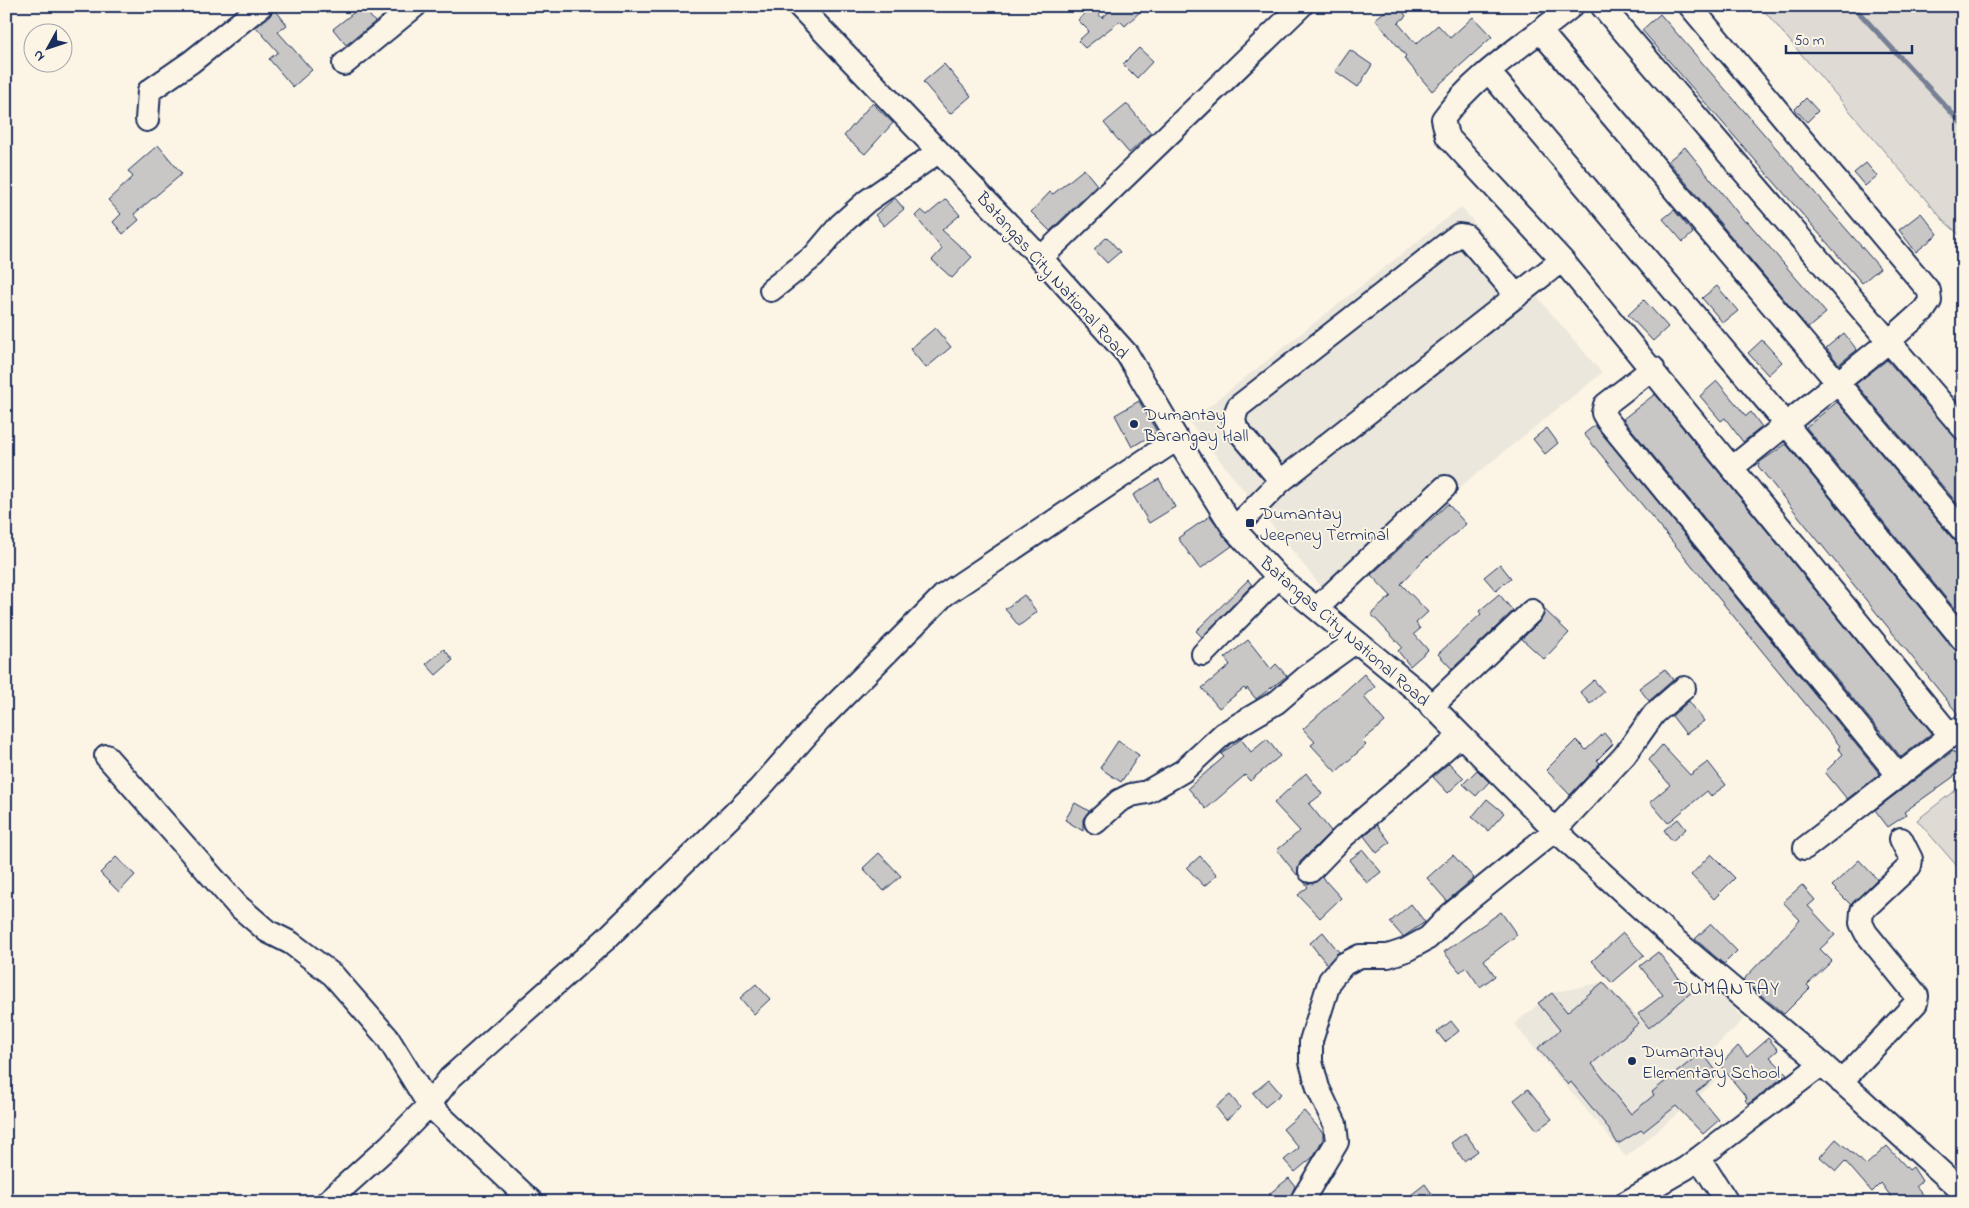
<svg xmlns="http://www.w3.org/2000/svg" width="1969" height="1208" viewBox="0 0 1969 1208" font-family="'Indie Flower',sans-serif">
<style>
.built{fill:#ece7dc}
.green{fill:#dfdbd4;stroke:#7d8599}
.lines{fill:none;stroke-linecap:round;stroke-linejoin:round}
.stream{stroke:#767f94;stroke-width:5}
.building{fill:#c8c7c6;stroke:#1b2f5e}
.minor-casing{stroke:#1b2f5e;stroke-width:26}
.minor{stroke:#fcf5e5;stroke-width:22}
.poi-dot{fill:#1b2f5e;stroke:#fcf5e5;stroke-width:2}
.labels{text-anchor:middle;stroke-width:4;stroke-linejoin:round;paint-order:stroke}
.street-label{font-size:18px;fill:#1b2f5e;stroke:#fcf5e5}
.poi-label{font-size:18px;fill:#1b2f5e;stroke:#fcf5e5;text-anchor:start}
.quarter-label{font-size:20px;letter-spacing:1px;fill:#1b2f5e;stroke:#fcf5e5}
</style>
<rect width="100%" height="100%" fill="#fcf5e5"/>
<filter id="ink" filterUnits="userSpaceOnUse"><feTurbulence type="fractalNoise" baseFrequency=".02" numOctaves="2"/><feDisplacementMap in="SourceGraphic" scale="10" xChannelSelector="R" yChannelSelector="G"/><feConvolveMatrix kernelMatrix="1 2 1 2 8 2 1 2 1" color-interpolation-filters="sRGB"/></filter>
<g filter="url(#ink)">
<!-- built -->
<path class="built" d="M1461,207L1602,373L1327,594L1189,422Z
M1707,981L1744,1019L1710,1052L1728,1071L1626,1157L1514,1024L1552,993L1603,982L1649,1028Z"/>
<!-- green -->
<path class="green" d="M1760,6H1963V238L1944,221Z
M1963,784V873L1917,820Z"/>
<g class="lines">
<!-- stream -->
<path class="stream" d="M1853,6L1963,125"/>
</g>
<!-- building -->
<path class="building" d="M362,6L375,22L346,45L333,29Z
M1106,6H1146L1125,26L1120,21L1085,48L1078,41L1089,31L1078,20L1093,7L1102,18L1110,11Z
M1392,6H1399L1406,16L1398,23L1416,44L1438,25L1450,38L1473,17L1492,37L1432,91L1404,58L1406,56L1375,19Z
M274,8L287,25L278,32L312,70L293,87L269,59L278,52L256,27L270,16Z
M1660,14L1880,268L1862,283L1642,30Z
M1139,48L1153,61L1137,78L1123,64Z
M1350,50L1372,65L1358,87L1335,71Z
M944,64L971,96L950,114L923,82Z
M1806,98L1818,111L1807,122L1795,109Z
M872,103L893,123L865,154L844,136Z
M1127,104L1151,133L1129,153L1104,123Z
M158,145L182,174L134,214L139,220L123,234L113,222L121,214L108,200L133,177L128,171Z
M1685,147L1745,222L1747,221L1826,313L1808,328L1668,161Z
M1866,163L1877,176L1865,186L1854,173Z
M1084,169L1097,185L1050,231L1031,212L1050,192L1053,194Z
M895,198L904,209L884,226L875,215Z
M946,199L960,215L942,230L972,257L952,278L932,260L942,249L915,216L921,210L927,215Z
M1674,210L1693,233L1683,242L1663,219Z
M1921,213L1938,234L1916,252L1899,230Z
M1107,237L1120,252L1107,263L1094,249Z
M1717,286L1738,311L1723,323L1702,298Z
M1644,300L1668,327L1653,341L1628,315Z
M935,328L951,347L926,368L910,349Z
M1844,333L1857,350L1839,364L1826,348Z
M1762,340L1782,362L1768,375L1748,353Z
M1887,360L1963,446V510L1856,384Z
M1717,381L1746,416L1751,412L1762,427L1743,442L1725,418L1721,421L1700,396Z
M1655,394L1932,733L1901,757L1623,419Z
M1139,401L1157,432L1132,447L1115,415Z
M1837,402L1953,539L1963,544V619L1806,427Z
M1595,425L1880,774L1847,799L1825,772L1843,754L1838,748L1840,746L1584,434Z
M1547,428L1558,443L1545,454L1533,439Z
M1786,444L1953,648L1963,653V713L1958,714L1758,466L1760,462Z
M1159,479L1175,507L1149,523L1133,495Z
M1448,504L1466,524L1428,557L1427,556L1401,584L1428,612L1416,623L1420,629L1414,634L1428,650L1410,666L1398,651L1402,647L1371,614L1391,596L1371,575Z
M1210,516L1232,546L1200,569L1178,538Z
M1500,564L1511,578L1496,591L1484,577Z
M1248,580L1252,585L1202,637L1196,631Z
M1499,594L1513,611L1452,669L1438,654L1481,614L1479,611Z
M1024,595L1037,612L1019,626L1005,609Z
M1545,610L1569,633L1544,659L1522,639L1541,620Z
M1248,640L1271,669L1276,664L1287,676L1256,699L1247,688L1246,690L1244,688L1219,708L1202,688L1230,665L1225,658Z
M444,649L453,660L436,675L426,664Z
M1665,669L1673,680L1649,701L1639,688Z
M1364,674L1375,687L1364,697L1385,722L1362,741L1366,745L1336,772L1311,745L1315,742L1303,729Z
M1594,680L1604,692L1590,704L1580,692Z
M1689,701L1704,721L1686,734L1672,716Z
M1604,733L1613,744L1597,760L1600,763L1570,795L1546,770L1576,740L1586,750Z
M1241,739L1251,752L1267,739L1280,756L1250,781L1245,775L1206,809L1188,788L1224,757L1221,754Z
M1118,741L1139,755L1121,782L1100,768Z
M1662,745L1690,775L1708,762L1726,785L1711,796L1707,791L1668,823L1650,802L1670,785L1649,760Z
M1963,746V770L1904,812L1906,815L1888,827L1875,810L1953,751L1954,753Z
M1449,763L1464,778L1448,793L1433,777Z
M1477,770L1489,782L1476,796L1463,784Z
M1306,773L1322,794L1309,804L1331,831L1300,862L1297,875L1277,850L1300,831L1274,803Z
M1487,799L1504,813L1488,831L1472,817Z
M1075,803L1089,811L1083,819V831L1065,820Z
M1678,819L1686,829L1672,841L1664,830Z
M1377,825L1390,842L1377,853L1364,836Z
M1363,850L1381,872L1367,883L1349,860Z
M879,853L901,876L884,891L863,868Z
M1711,854L1735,878L1714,899L1691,875Z
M1453,855L1474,878L1447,901L1427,878Z
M1200,856L1217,875L1204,886L1187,868Z
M116,857L135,875L119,892L100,873Z
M1859,860L1877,879L1851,905L1832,886Z
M1322,877L1341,898L1320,918L1298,895L1308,887L1304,882L1313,884Z
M1802,885L1815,900L1808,906L1835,935L1820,949L1832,961L1807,985L1810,988L1784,1014L1743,980L1763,959L1764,960L1800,920L1783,902Z
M1411,904L1425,922L1403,937L1390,922Z
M1501,912L1517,935L1484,960L1495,976L1480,987L1466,967L1460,972L1444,952Z
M1711,924L1737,951L1724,964L1695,939Z
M1323,932L1339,952L1327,964L1310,943Z
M1623,933L1644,955L1612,983L1592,961Z
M1658,952L1682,982L1685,980L1693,991L1649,1028L1638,1014L1663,995L1640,966Z
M1603,982L1639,1023L1592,1064L1631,1114L1654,1095L1652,1092L1702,1052L1719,1075L1696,1092L1719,1120L1703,1134L1676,1106L1643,1132L1641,1130L1618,1144L1606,1125L1571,1082L1568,1085L1538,1048L1560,1030L1538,1003L1552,993L1567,1012Z
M756,984L770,999L754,1014L740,998Z
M1451,1021L1459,1031L1445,1042L1437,1032Z
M1768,1038L1778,1050L1770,1057L1787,1074L1748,1104L1745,1100L1747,1098L1720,1065L1738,1046L1747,1056Z
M1269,1080L1281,1094L1265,1107L1253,1093Z
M1528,1089L1552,1119L1537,1130L1514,1100Z
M1230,1095L1241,1108L1226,1120L1216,1107Z
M1304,1111L1323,1133V1139L1313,1157L1295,1172L1284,1160L1299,1148L1283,1129Z
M1465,1133L1478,1151L1464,1161L1451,1143Z
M1836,1139L1866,1165L1887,1146L1909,1170L1913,1167L1922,1181L1916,1186L1929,1202H1895L1881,1183L1872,1192L1845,1161L1836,1171L1820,1157Z
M1289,1178L1295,1186L1288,1202H1276L1269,1194Z
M1425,1184L1438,1202H1402Z"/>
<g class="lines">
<!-- minor casing -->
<g class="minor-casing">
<path id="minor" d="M799,6L1041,258L1127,354L1177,439L1234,529L1278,577L1417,691L1555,830L1682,946L1822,1064L1963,1192
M1572,6C1529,42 1476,73 1443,119L1447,136L1562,260L1950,735
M1602,6L1963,428
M1690,6L1929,291L1930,301L1924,310L1888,342L1733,467
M1541,32L1963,531
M344,64L415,6
M1489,72L1787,425L1963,640
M147,120L149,91L191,62L261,6
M1041,258L1301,6
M771,290L814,256L840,225L867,201L938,152
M1653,368L1605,405L1603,413L1607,420L1899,776
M1281,481L1236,428L1234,418L1238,407L1453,239L1459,235L1466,236L1517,296
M1234,529L1281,481L1562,260
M1317,608L1445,487
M1203,654L1278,577
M1431,707L1532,611
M106,756L237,905L267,931L291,943L333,975L387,1037L429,1105L389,1146L327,1202
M1096,822L1119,801L1131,795L1147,792L1183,771L1223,734L1277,702L1305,678L1355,642
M1805,848L1963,726
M1310,871L1343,837L1460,736
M1841,1082L1916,1003L1917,996L1866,933L1861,923L1862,911L1910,866L1911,859L1901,839
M1699,1158L1727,1202
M532,1202L429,1105L450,1078L606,939L759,789L819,721L944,595L1177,439
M1301,1202L1337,1142L1335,1124L1318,1088L1311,1062V1041L1330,980L1344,964L1360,956H1388L1406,950L1428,938L1451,914L1555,830L1625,755L1654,714L1684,688
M1627,1202L1686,1168L1822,1064"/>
</g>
<!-- minor -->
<use href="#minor" class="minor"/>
</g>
</g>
<!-- markers -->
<g class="poi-dot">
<circle cx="1134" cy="424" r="5"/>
<rect x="1245" y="518" width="10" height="10" rx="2.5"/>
<circle cx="1632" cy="1061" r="5"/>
</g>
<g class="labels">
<!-- street labels -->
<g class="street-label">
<text transform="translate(1053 275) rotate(48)" y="6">Batangas City National Road</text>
<text transform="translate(1345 631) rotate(41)" y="6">Batangas City National Road</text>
</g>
<!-- poi labels -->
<g class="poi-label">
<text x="1144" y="420">Dumantay<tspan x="1144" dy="21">Barangay Hall</tspan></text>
<text x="1260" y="519">Dumantay<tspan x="1260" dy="21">Jeepney Terminal</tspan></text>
<text x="1642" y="1057">Dumantay<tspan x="1642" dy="21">Elementary School</tspan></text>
</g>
<!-- quarter labels -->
<g class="quarter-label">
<text x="1727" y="994">DUMANTAY</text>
</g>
</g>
<!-- margin -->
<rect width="1969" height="1208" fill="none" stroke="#fcf5e5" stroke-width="25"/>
<rect x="12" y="12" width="1944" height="1183" fill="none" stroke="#1b2f5e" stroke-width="2" filter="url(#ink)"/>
<!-- north arrow -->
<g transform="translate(48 48) rotate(230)"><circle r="24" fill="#fcf5e5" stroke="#a2a6af"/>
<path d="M0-4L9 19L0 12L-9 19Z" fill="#1b2f5e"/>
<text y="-8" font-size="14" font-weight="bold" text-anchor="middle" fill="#1b2f5e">N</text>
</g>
<!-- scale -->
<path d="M1786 45v8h126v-8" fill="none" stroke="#1b2f5e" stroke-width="2.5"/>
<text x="1794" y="45" font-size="15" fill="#1b2f5e" stroke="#fcf5e5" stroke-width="4" paint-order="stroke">50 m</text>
</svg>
